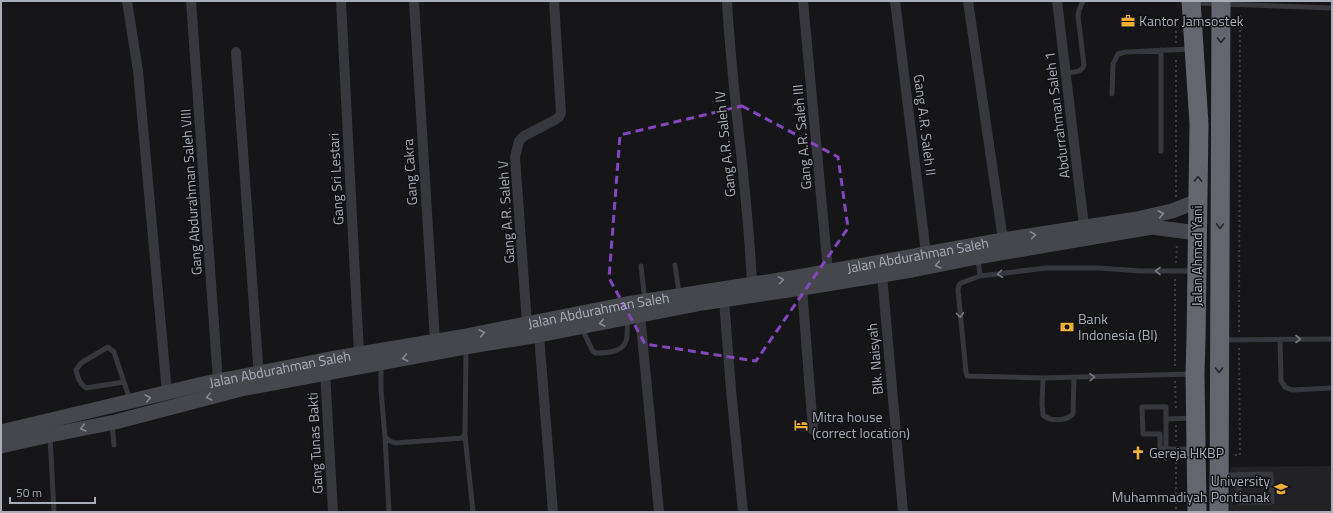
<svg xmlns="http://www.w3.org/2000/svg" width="1333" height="513" viewBox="0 0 1333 513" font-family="'Titillium Web',sans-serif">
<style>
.built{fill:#222225}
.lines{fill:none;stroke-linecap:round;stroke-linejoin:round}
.path{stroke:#3d3f44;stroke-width:2;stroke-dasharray:2 3;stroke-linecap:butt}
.lane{stroke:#37383d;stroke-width:5}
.street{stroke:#37383d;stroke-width:10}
.secondary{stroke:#45474d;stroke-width:15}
.highway{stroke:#63666e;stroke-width:19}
.oneway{stroke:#26262a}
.oneway2{stroke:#858993}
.oneway3{stroke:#757881}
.marked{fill:none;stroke:#8446be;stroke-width:3;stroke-dasharray:8 5;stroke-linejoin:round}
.labels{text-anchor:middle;stroke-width:3;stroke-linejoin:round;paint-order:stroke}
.poi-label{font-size:14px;fill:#a8adb8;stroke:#111113;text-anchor:start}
.street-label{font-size:14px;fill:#a8adb8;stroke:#111113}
</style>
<rect width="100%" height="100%" fill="#161618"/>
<!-- built -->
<path class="built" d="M1332,466V512H1229L1231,467Z"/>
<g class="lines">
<!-- path -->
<path class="path" d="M1176,43V19
M1176,197V57
M1176,263L1177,243
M1175,279V367
M1239,332L1240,12
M1175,381L1176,411
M1176,425V441
M1235,455H1240L1239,348
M1176,457V512"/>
<!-- lane -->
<path class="lane" d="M1194,3L1332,8
M1161,50V151
M1066,73C1073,72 1082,73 1084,65L1078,16L1079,10L1083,1
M1112,94L1113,64L1118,54L1126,52L1191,49
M978,259L980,276
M675,265L679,293
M641,266L645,301
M582,328L592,350L595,353C605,353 622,353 626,341C628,335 627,326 627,319
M1280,339L1281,381L1285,387L1292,390L1332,388
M1223,340L1332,339
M381,364V390L385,437L390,441L395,443L463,438L465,432L466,350
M1192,374L1043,378L967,376L966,372L958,290L959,285L961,283L980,276L1046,268H1099L1141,271H1194
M1043,378L1042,404L1043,415C1051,422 1066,421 1073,414L1074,377
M124,382L86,388C79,383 78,378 76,370L81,363L108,347L114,352L130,400
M1166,419L1193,418
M112,424L114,445
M465,435L473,512
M50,436L54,512
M385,437L389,512
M1166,458C1166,441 1166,424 1166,407H1142L1143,434H1160V449H1193
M1222,475C1238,475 1255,474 1271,474L1272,502H1239V474"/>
<!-- street -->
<path class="street" d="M127,1L138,71L167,393
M191,1L218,381
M341,1L359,354
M414,1L435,342
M727,1C732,96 748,190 752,284
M803,1L828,271
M895,1L926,253
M968,1L1003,240
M1057,1L1084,226
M236,52L259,378
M882,275L903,512
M802,288L813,430
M724,300L731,390L743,512
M640,315L659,512
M527,324L515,157L519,141L524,136L555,120L559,117L561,113L554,1
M539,335L553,512
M325,372L333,512"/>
<!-- secondary -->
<g class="secondary">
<path id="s1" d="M1,432L207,383L259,373L330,359L461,337L627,304L792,278L1003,240L1137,219L1172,211L1190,204L1198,199"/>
<path d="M1,446L50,435L115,422L241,389L466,347L539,335L702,303L802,288L912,270L977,257L1152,227L1197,233"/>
</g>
<!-- highway -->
<path class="highway" d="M1191,1L1199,124L1196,340L1195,374L1197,512
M1219,512L1221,1"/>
</g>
<!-- one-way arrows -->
<defs><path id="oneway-chevron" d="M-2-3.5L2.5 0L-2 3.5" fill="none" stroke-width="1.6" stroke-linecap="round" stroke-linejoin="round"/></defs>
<g class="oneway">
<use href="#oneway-chevron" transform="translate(1221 40) rotate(90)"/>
<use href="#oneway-chevron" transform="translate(1198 179) rotate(-89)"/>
<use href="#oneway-chevron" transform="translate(1220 226) rotate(91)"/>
<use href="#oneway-chevron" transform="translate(1219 370) rotate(90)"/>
</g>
<g class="oneway2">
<use href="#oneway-chevron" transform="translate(1161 214) rotate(-11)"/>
<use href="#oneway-chevron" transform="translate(1033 235) rotate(-9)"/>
<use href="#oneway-chevron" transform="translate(938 265) rotate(168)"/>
<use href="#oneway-chevron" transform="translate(781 280) rotate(-9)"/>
<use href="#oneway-chevron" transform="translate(602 323) rotate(169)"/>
<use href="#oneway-chevron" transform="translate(482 333) rotate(-11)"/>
<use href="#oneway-chevron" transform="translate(405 358) rotate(169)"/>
<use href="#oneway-chevron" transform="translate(209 397) rotate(166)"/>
<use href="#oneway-chevron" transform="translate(148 398) rotate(-14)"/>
<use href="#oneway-chevron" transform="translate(83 428) rotate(169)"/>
</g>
<g class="oneway3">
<use href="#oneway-chevron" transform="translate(1158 271) rotate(180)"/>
<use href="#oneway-chevron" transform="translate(1000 274) rotate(173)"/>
<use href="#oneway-chevron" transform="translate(960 315) rotate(85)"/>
<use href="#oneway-chevron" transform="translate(1298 339)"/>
<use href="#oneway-chevron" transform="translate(1092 377) rotate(-1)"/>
</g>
<!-- marked area -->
<path class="marked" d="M742,106L838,157L848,228L756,361L645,344L609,278L620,135Z"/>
<!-- icons -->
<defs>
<g id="office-bare" transform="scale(1.08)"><path d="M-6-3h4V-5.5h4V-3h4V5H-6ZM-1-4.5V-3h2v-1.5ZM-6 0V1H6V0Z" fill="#f2b134" stroke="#111113" stroke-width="2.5" paint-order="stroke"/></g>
<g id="bank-bare" transform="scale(1.08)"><path d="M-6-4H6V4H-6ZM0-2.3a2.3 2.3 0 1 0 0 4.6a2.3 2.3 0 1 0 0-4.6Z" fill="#f2b134" stroke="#111113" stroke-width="2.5" paint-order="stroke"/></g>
<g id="hotel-bare" transform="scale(1.08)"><path d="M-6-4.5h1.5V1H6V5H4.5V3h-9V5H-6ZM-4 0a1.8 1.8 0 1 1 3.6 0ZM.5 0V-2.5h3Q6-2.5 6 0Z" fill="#f2b134" stroke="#111113" stroke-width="2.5" paint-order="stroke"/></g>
<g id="church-bare" transform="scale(1.08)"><path d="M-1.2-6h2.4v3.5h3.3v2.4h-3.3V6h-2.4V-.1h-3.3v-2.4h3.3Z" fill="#f2b134" stroke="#111113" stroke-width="2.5" paint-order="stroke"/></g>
<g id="university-bare" transform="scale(1.08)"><path d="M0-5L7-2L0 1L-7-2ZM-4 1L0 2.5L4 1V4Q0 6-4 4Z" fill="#f2b134" stroke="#111113" stroke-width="2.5" paint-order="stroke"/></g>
</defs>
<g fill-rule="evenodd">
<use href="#office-bare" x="1128" y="21"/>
<use href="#bank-bare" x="1067" y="327"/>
<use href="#hotel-bare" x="801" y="425"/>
<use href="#church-bare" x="1138" y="453"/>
<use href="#university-bare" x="1281" y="489"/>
</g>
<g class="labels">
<!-- poi labels -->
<g class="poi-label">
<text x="1139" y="26">Kantor Jamsostek</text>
<text x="1078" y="324">Bank<tspan x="1078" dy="16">Indonesia (BI)</tspan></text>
<text x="812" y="422">Mitra house<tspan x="812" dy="16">(correct location)</tspan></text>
<text x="1149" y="458">Gereja HKBP</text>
<text x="1270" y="486" text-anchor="end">University<tspan x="1270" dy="16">Muhammadiyah Pontianak</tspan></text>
</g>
<!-- street labels -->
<g class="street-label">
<text transform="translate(1057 115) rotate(-97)" y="5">Abdurrahman Saleh 1</text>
<text transform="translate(925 125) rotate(83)" y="5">Gang A.R. Saleh II</text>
<text transform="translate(802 137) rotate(-95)" y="5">Gang A.R. Saleh III</text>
<text transform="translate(725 144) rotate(-96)" y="5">Gang A.R. Saleh IV</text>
<text transform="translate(410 172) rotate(-94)" y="5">Gang Cakra</text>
<text transform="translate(336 179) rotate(-93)" y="5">Gang Sri Lestari</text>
<text transform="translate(191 192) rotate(-94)" y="5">Gang Abdurahman Saleh VIII</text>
<text transform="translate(506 212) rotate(-94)" y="5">Gang A.R. Saleh V</text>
<text dy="5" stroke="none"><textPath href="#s1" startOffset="934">Jalan Abdurahman Saleh</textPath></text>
<text transform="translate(1197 256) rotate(-90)" y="5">Jalan Ahmad Yani</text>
<text dy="5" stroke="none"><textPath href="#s1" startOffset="610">Jalan Abdurahman Saleh</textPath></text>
<text transform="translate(875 359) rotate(-95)" y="5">Blk. Naisyah</text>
<text dy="5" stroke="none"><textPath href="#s1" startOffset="286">Jalan Abdurahman Saleh</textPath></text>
<text transform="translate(315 443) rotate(-93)" y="5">Gang Tunas Bakti</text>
</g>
</g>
<!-- border -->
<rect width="1333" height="513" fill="none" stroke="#a8adb8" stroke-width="4"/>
<!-- scale -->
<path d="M10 497v6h85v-6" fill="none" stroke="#a8adb8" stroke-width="2"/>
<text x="16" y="497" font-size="12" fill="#a8adb8" stroke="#111113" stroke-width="3" paint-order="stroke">50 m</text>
</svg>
